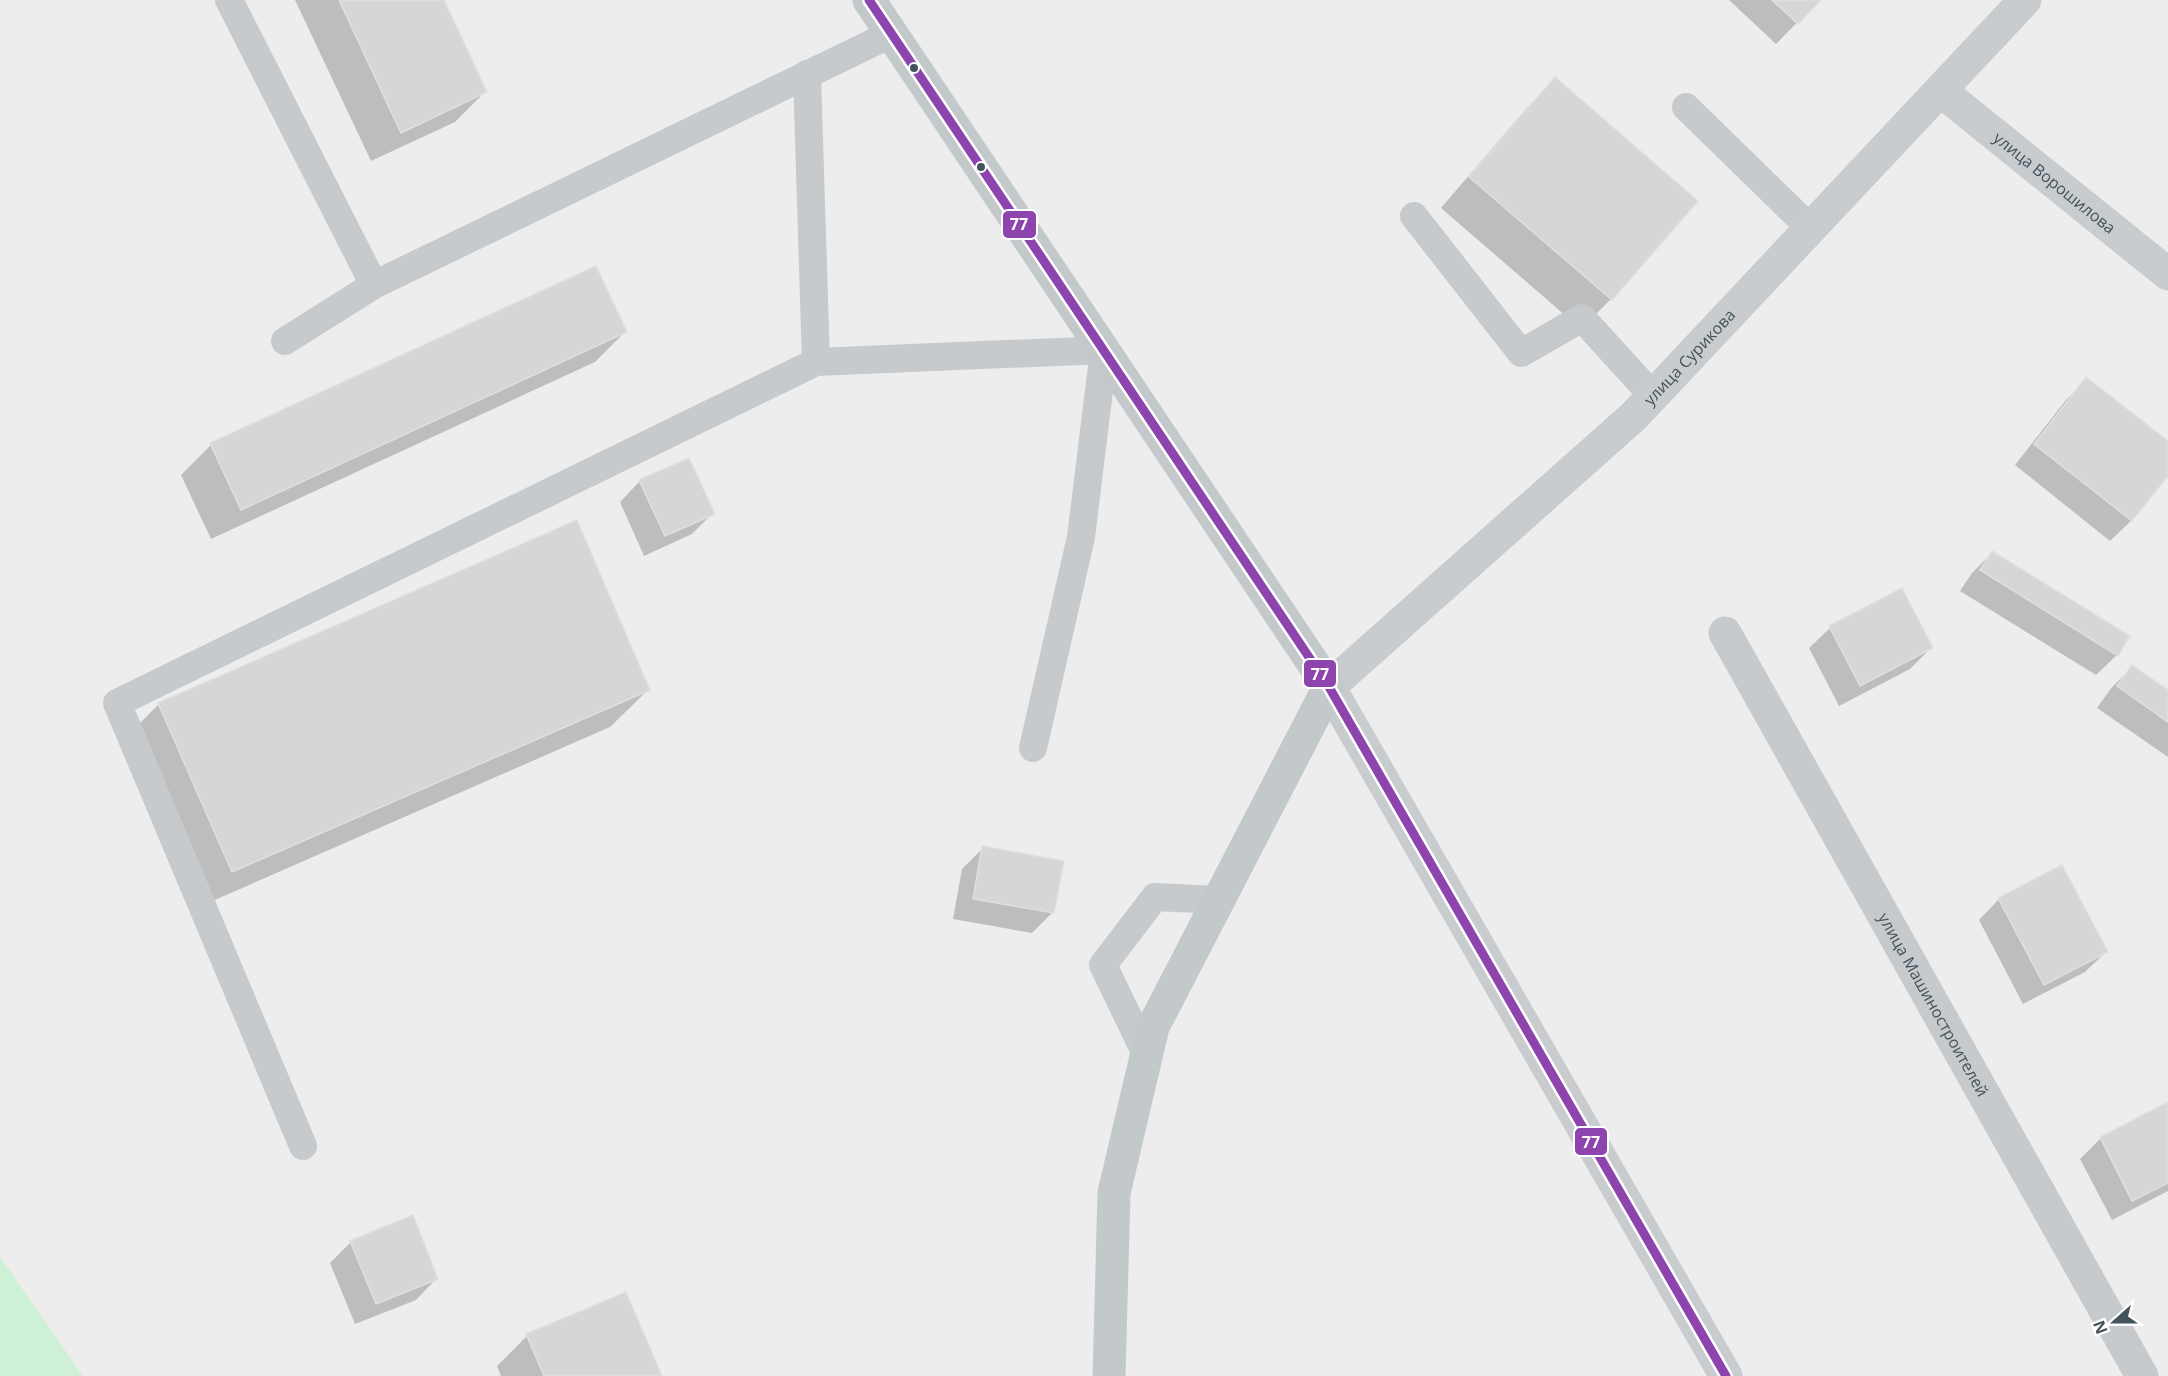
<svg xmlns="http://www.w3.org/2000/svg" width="2168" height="1376" viewBox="0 0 2168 1376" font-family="'Open Sans',sans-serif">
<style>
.green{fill:#cef0d6}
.shadow{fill:#0003}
.building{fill:#d5d6d7;stroke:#dfdfe0;stroke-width:1.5}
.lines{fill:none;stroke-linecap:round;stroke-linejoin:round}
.lane{stroke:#c6cacd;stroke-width:28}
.street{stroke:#c6cacd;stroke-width:33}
.secondary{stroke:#c8ccce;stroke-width:33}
.primary{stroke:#c3c8cb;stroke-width:33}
.bus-1-casing{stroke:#fff;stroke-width:14}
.bus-1{stroke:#8e44ad;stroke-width:9}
.bus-dot{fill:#43535b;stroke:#fff;stroke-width:2}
.labels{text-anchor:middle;stroke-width:4.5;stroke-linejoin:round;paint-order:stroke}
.street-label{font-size:16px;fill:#43535b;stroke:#fff}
.line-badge{stroke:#fff;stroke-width:2}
.badge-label{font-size:16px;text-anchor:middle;font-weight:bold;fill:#fff}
</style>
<rect width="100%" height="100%" fill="#eeeded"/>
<!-- green -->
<path class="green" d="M0,1257L83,1376H0Z"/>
<!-- shadow -->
<path class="shadow" d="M295,0H442L485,92L455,122L371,161Z
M1729,0H1819L1776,44Z
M1556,79L1611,299L1581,329L1441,208L1526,109Z
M625,332L595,362L211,539L181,475L211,445Z
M2087,379L2168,443V473L2131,521L2110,541L2015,465L2066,400Z
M640,481L713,513L692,534L644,556L620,502Z
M1992,553L2117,655L2096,675L1960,591L1972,573Z
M1901,590L1931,648L1910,669L1839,706L1809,648L1830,628Z
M2133,667L2168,692V757L2097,708L2112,687Z
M648,690L610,727L194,909L121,742L159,704Z
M983,848L1053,912L1032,933L953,919L962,869Z
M1999,899L2106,952L2085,972L2023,1004L1979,920Z
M2168,1104V1191L2112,1220L2080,1159L2101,1138Z
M351,1242L436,1279L416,1300L355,1324L330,1263Z
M527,1336L660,1376H501L497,1366Z"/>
<!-- building -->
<path class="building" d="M339,0H444L487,92L401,133Z
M1772,0H1821L1798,24Z
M1555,77L1698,201L1612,300L1469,177Z
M596,266L627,332L241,510L210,443Z
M2086,377L2168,441V476L2132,521L2034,444Z
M689,458L715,514L665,536L639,480Z
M577,520L650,690L232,872L158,703Z
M1992,551L2130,636L2118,656L1980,570Z
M1902,588L1933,648L1860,686L1829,626Z
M2132,665L2168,690V722L2117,686Z
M982,846L1064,861L1054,913L973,899Z
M2062,865L2108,952L2044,985L1998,898Z
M2168,1102V1183L2132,1201L2100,1137Z
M413,1215L438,1279L376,1304L350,1241Z
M626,1292L662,1376H544L526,1334Z"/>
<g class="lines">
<!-- lane -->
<path class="lane" d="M229,0L374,285L891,34
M1686,107L1811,229
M1414,216L1521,353L1582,318L1653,396
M285,341L374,285
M816,362L1104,350L1081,537L1033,748
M1147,1056L1103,965L1155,897L1220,900
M303,1146L117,703L816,362L807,74"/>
<!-- street -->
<path class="street" id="s1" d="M1725,633L2142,1376"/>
<!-- secondary -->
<g class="secondary">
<path id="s2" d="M1941,91L2168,274"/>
<path id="s3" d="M1726,1376L1329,687L1634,416L2025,0"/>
</g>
<!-- primary -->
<path class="primary" d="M869,0L1329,687L1153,1027L1114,1193L1109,1376"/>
<!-- bus-1 casing -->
<g class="bus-1-casing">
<path id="bus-1" d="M869,0L1329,687L1726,1376"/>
</g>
<!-- bus-1 -->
<use href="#bus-1" class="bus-1"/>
</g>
<!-- markers -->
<g class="bus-dot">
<circle cx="914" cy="68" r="5"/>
<circle cx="981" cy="167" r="5"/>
</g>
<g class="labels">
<!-- street labels -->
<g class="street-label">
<text dy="6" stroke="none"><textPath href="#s2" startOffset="146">улица Ворошилова</textPath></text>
<text dy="6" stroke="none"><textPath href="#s3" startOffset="1284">улица Сурикова</textPath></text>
<text dy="6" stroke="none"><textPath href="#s1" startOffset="426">улица Машиностроителей</textPath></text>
</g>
</g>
<g class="line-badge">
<rect x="1002" y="210" width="35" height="29" rx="6" fill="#8e44ad"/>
<rect x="1303" y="659" width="34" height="29" rx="6" fill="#8e44ad"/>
<rect x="1574" y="1127" width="34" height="29" rx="6" fill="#8e44ad"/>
</g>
<g class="badge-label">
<text x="1019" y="230">77</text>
<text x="1320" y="680">77</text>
<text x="1591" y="1148">77</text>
</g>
<!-- north arrow -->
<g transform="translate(2114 1322) rotate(249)" stroke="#ffffff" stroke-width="4.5" paint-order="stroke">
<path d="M0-4.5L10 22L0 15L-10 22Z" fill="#43535b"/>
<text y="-9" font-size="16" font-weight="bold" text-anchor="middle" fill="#43535b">N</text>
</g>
</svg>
